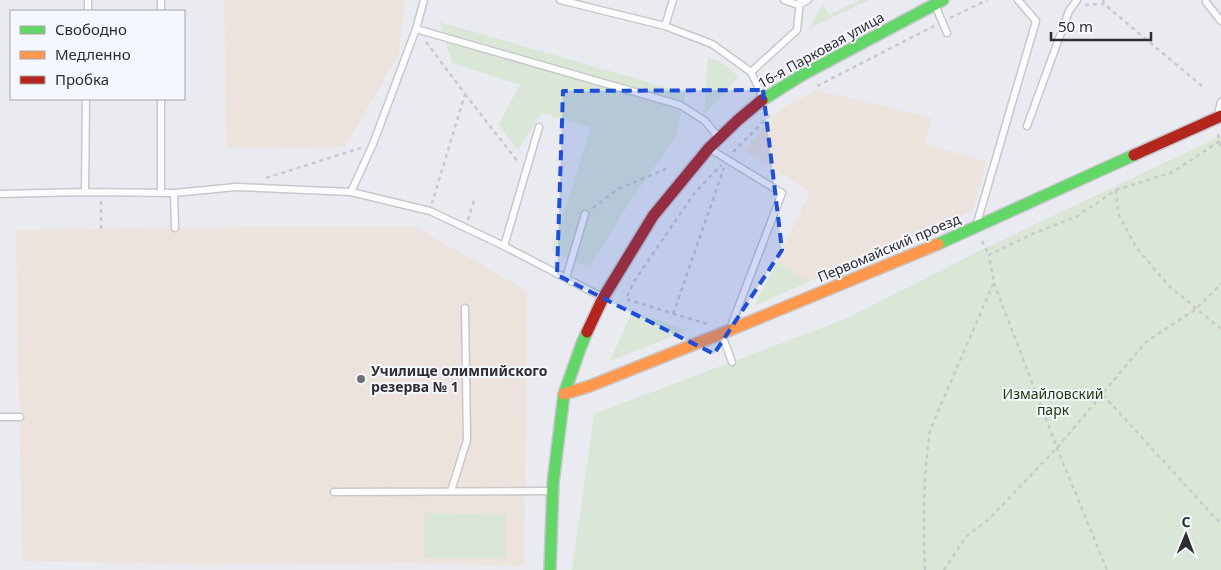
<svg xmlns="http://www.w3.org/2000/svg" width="1221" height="570" viewBox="0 0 1221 570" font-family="'Noto Sans',sans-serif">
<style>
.education{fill:#ece3dc}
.green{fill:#dae7d7}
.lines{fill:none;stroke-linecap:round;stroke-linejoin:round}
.lane-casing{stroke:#c7c8cc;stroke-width:9}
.fast-casing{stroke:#c7c8cc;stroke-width:14}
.slow-casing{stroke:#c7c8cc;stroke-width:14}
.jam-casing{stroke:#c7c8cc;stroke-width:14}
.path{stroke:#c9c9cc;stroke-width:2.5;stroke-dasharray:4 4;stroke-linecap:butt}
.lane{stroke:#fcfcfd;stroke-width:6}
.fast{stroke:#63d668;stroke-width:11}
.slow{stroke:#ff974d;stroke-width:11}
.jam{stroke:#b3261e;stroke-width:11}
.marked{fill:#1d4ed8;fill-opacity:0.2;stroke:#1d4ed8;stroke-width:4;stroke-dasharray:10 6;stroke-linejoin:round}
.poi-dot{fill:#6f7074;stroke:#f5f7fe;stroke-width:2}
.labels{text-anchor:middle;stroke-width:4;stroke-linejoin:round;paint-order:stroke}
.street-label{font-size:14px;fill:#2d2e31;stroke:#f5f7fe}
.poi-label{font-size:14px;font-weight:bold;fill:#2d2e31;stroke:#f5f7fe;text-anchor:start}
.park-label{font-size:14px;fill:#1a3904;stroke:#f5f7fe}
</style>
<rect width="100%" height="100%" fill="#eaebf0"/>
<!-- education -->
<path class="education" d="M224,0H405L399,54L345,147L227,148Z
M816,90L933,118L924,143L986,162L972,211L810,281L776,263L810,192L744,150L780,110Z
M266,227H416L527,291L524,566L414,563L199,564L22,561L16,230Z"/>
<!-- green -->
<path class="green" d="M859,0H869L808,29L823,4L829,15Z
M440,22L686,93L676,136L633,197L589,268L551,251L591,128L542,113L518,150L498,125L520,85L452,63Z
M708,57L722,62L739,77L704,114Z
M1221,136V570H572L594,414L845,319L985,248Z
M776,263L810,281L754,306Z
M632,312L688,330L610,361Z
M425,513L506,514V558H425Z"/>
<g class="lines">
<!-- lane casing -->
<g class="lane-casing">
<path id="lane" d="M161,0V11
M560,0L665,26L712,44L751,72L763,97
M784,0L798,5L808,0
M1206,2L1221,21
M935,5L947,33
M88,11V0
M665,26L673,0
M416,29L680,105L705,121L719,138
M751,72L797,30L800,0
M161,99V192
M1218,114L1221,102
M1027,126L1069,11L1077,0
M710,149L782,193L731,326
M85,192L86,99
M351,192L373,144L416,29L424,0
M174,193L175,228
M0,194L85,192L174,193L236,187L351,192L430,211L504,246L602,297
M977,223L1036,21L1018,0
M504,246L539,127
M566,278L585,214
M722,335L732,362
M0,417H20
M451,491L467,440L465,308
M334,492L551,491"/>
</g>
<!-- fast casing -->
<g class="fast-casing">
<path id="fast" d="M762,100L802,75L943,0
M938,244L1134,155
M550,570L553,483L564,394L581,346L587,332"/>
</g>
<!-- slow casing -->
<g class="slow-casing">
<path id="slow" d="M564,394L590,386L730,330L938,244"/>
</g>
<!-- jam casing -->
<g class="jam-casing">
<path id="jam" d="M1134,155L1221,116
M587,332L603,298L653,216L709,148L738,120L762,100"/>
</g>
<!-- path -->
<path class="path" d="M1103,0L1104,4L1202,86
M1085,5L1104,4
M950,18L987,0
M426,42L465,94L432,203
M817,86L934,26
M465,94L518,162
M1218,134L1221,150
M733,152L770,115
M266,178L361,148
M1116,190L1118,213L1136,247L1168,285L1221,329
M101,201V229
M593,208L618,189L666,169
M468,220L475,197
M982,241L989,255
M994,283L1057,448L1107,570
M673,314L724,168
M707,324L626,299L635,280L693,195L721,165
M1103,395L1221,524
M925,570C923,523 923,476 930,430L994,282L989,255L1032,234L1076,217L1116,190L1173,172L1221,140
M944,570L966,537L990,518L1057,448L1146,342L1196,309L1221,284"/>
<!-- lane -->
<use href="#lane" class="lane"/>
<!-- fast -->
<use href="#fast" class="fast"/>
<!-- slow -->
<use href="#slow" class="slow"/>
<!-- jam -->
<use href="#jam" class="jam"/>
</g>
<!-- marked area -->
<path class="marked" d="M763,90L782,250L714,354L557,275L563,91Z"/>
<!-- markers -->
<circle class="poi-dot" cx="361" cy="379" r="5"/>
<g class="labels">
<!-- street labels -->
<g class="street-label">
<text transform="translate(821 50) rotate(-29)" y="5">16-я Парковая улица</text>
<text transform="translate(889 248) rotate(-23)" y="5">Первомайский проезд</text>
</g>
<!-- poi labels -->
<g class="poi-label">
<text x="371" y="376">Училище олимпийского<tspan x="371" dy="16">резерва № 1</tspan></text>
</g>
<!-- park labels -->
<g class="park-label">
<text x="1053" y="399">Измайловский<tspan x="1053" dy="16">парк</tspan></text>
</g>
</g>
<!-- legend -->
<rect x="10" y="10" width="175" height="90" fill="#f5f7fe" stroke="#a5a7ac"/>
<rect x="20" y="26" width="25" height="8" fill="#63d668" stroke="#a5a7ac"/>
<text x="55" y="35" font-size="15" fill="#2d2e31">Свободно</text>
<rect x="20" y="51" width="25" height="8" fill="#ff974d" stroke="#a5a7ac"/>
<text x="55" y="60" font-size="15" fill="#2d2e31">Медленно</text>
<rect x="20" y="76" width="25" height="8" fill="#b3261e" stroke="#a5a7ac"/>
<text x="55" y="85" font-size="15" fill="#2d2e31">Пробка</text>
<!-- north arrow -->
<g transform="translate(1186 535) rotate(1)" stroke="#f5f7fe" stroke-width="4" paint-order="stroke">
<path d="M0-4L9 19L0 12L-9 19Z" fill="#2d2e31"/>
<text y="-8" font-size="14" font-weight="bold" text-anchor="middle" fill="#2d2e31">С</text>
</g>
<!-- scale -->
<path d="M1051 32v8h100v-8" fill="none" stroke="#2d2e31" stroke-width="2.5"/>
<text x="1058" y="32" font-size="15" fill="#2d2e31" stroke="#f5f7fe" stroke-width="4" paint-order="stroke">50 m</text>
</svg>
